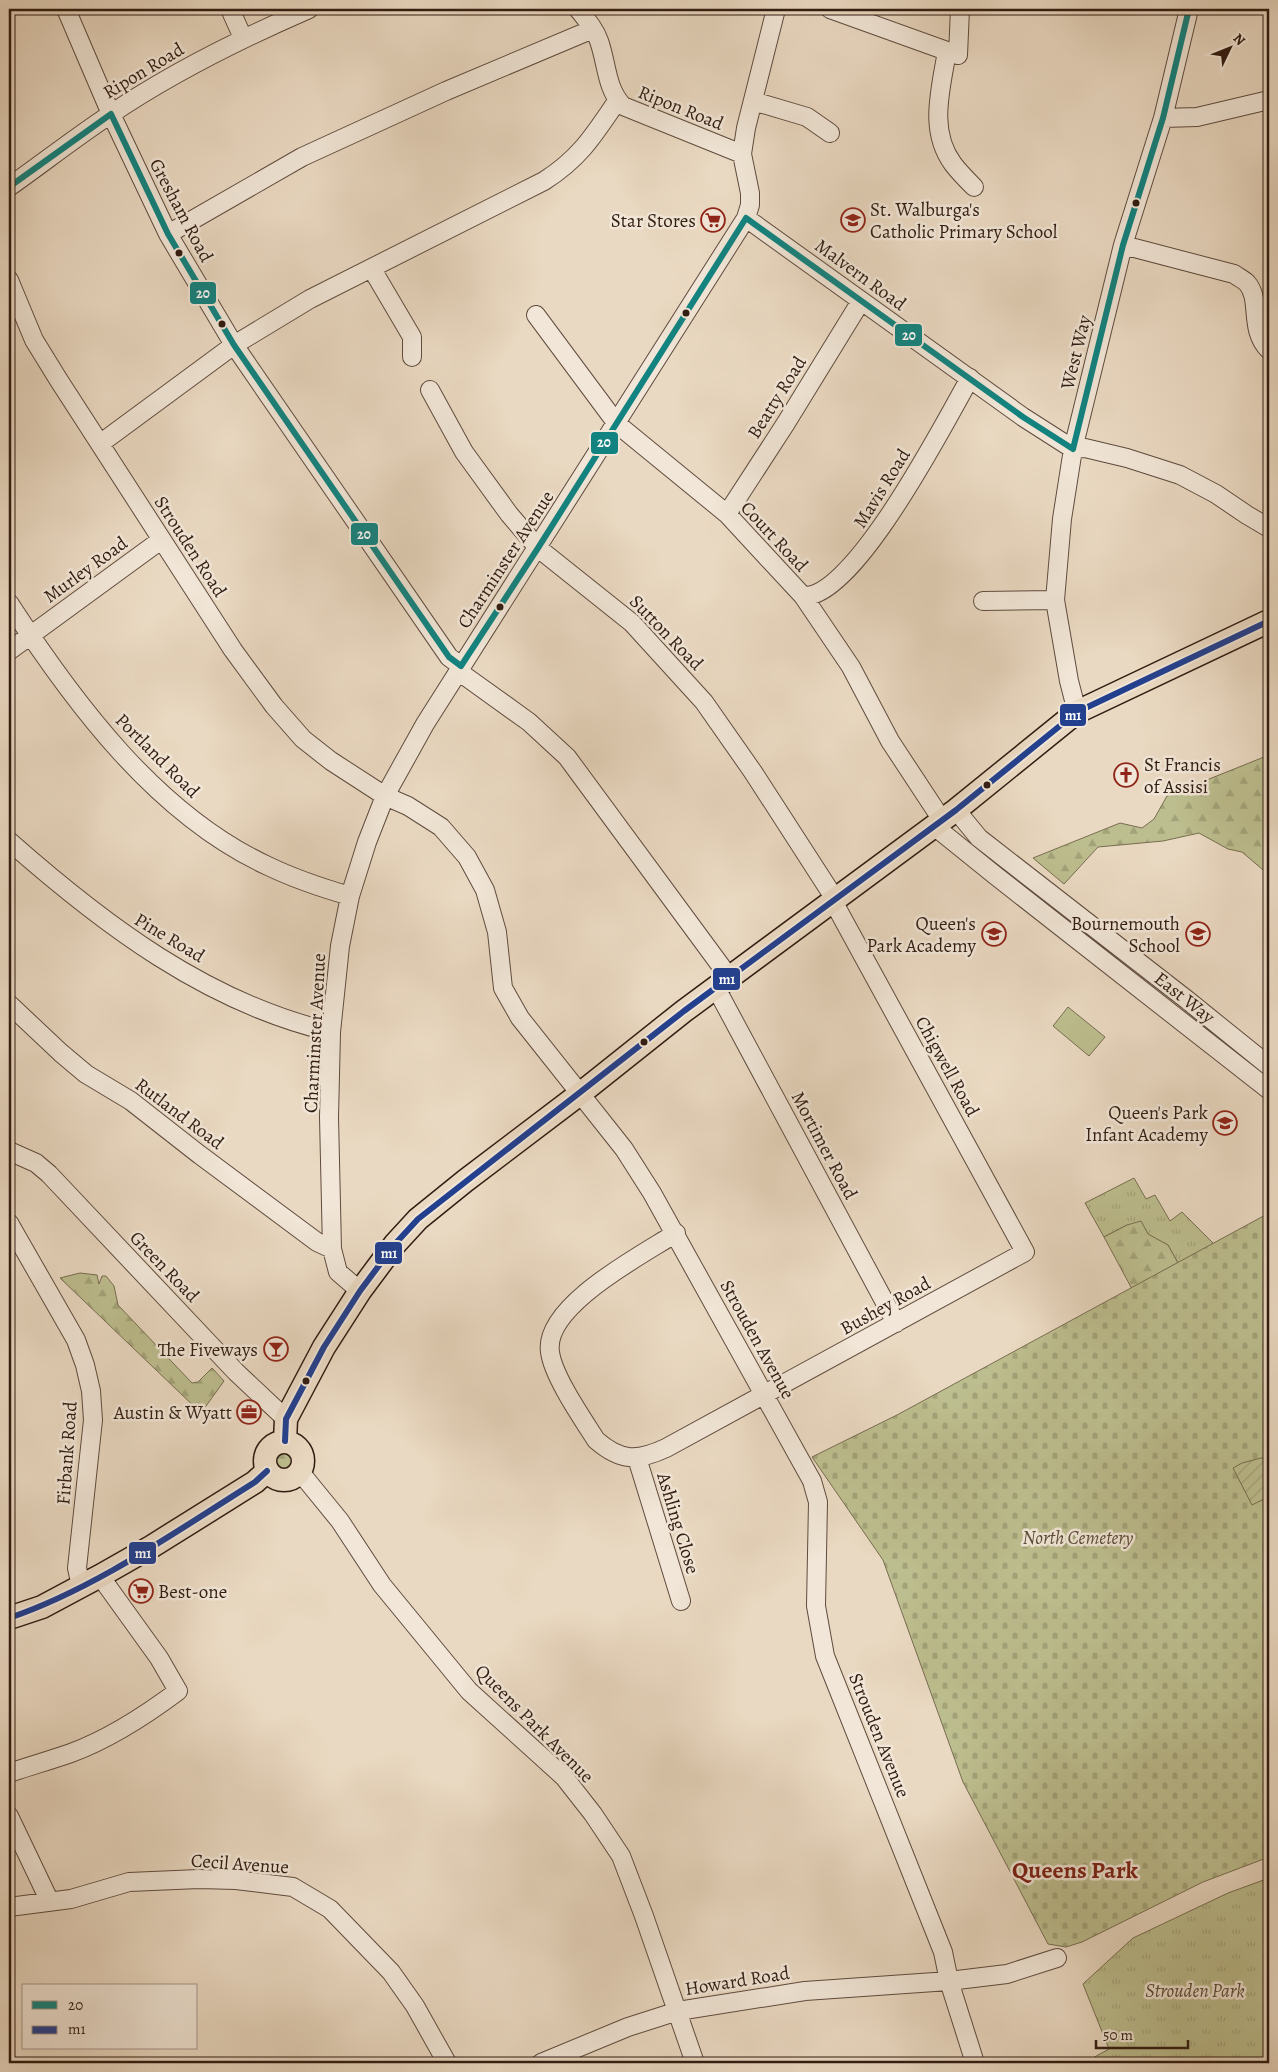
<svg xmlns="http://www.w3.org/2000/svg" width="1278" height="2072" viewBox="0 0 1278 2072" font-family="Alegreya,serif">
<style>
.grass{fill:url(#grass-tufts);stroke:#776d50}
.forest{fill:url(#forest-firs);stroke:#776d50}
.cemetery{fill:url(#cemetery-stones);stroke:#776d50}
.garden{fill:url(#garden-furrows);stroke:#776d50}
.pitch{fill:#bdbe8f;stroke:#776d50}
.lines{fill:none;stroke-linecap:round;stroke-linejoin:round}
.minor-casing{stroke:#5f4b3e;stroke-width:20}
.major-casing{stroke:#311c12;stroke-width:25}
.minor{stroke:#f1e6d7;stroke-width:18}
.major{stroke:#ead9c2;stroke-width:22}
.bus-1-casing{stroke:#f1e6d7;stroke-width:10}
.bus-2-casing{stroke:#f1e6d7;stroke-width:10}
.bus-1{stroke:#128380;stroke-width:6}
.bus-2{stroke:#23408f;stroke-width:6}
.bus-dot{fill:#311c12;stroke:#f1e6d7;stroke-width:2}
.labels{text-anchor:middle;stroke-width:5;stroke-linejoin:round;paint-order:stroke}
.street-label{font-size:19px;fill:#311c12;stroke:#f1e6d7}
.poi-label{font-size:19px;fill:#311c12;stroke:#f1e6d7;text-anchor:end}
.park-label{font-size:19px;font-style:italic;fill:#5b4d38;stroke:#f1e6d7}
.district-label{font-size:24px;font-weight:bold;fill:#7a1f14;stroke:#f1e6d7}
.line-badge{stroke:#f1e6d7;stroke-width:2}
.badge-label{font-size:14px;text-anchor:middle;font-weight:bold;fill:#fff}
</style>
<defs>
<pattern id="grass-tufts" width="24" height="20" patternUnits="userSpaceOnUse" patternTransform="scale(1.25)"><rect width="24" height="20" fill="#bdbe8f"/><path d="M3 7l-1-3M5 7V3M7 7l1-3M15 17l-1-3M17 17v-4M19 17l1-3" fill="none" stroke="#a3a37a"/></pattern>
<pattern id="forest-firs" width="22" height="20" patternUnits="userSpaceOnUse" patternTransform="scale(1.25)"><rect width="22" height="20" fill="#bdbe8f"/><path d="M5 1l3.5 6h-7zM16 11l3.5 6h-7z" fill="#a3a37a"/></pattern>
<pattern id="cemetery-stones" width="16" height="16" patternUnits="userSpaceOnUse" patternTransform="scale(1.25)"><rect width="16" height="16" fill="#bdbe8f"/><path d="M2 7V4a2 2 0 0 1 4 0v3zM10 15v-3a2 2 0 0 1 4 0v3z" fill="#a3a37a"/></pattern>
<pattern id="garden-furrows" width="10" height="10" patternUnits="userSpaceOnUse" patternTransform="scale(1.25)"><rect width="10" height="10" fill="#bdbe8f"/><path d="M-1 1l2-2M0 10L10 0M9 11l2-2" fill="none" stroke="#a3a37a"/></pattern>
</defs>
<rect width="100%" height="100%" fill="#ead9c2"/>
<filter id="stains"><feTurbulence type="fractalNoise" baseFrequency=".004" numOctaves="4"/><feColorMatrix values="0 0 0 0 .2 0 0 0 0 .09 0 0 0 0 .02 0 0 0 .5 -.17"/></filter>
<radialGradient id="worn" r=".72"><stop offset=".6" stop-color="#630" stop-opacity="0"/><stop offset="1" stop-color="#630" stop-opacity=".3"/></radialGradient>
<!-- grass -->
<path class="grass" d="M1134,1178L1146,1199L1155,1195L1170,1221L1182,1212L1214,1244L1178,1263L1168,1245L1127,1225L1104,1237L1085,1203Z
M1269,1878V2063H1093L1091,2059L1109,2049L1083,1984L1133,1938L1228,1893Z"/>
<!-- forest -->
<path class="forest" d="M1269,755V875L1242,852L1228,849L1199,833L1163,841L1098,847L1064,884L1033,858L1120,823L1142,828L1154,819L1167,796Z
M1141,1221L1148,1234L1168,1245L1178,1263L1132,1289L1104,1237L1127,1225Z
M80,1273L97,1275L99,1284L102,1276H106L114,1286L118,1305L192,1383L198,1382L212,1368L224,1381L201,1413L60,1278Z
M274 1461a10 10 0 1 1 20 0a10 10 0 1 1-20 0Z"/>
<!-- cemetery -->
<path class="cemetery" d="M1269,1213V1857L1203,1882L1082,1942L1066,1947L1048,1944L963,1782L883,1560L812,1457L897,1415Z"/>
<!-- garden -->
<path class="garden" d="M1261,1458H1269V1500H1262L1252,1505L1233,1468L1242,1463Z"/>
<!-- pitch -->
<path class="pitch" d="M1068,1007L1105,1037L1089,1056L1053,1026Z"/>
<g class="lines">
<!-- minor casing -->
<g class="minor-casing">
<path id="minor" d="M66,9L111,114L168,234L234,345L449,657L461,666
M230,9L243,38
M578,9C586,19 595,29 599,41C607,63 606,89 623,106L742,154
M830,9L958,55L960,9
M947,51C941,89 928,130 953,164C959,172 967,180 974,187
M753,101L807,117L830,133
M1163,118L1197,117L1269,100
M9,187C43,163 76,137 111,114C173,72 240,39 309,9
M746,218L1023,417L1073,449L1085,448L1127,458L1180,475L1216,494L1247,515L1269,528
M168,234L302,157L446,91L593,29
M1123,245L1234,274C1238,277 1244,280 1247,283C1262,300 1248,329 1269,350
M372,269L412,337V357
M9,280L34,340L58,379L233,650L274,706L303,739L331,761L385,796L408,806L441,827L467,857L485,890L497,932L503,988L520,1018L624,1149L652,1193L812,1481L818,1502L816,1606L825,1656L943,1952L949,1981L975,2063
M536,315L617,424L727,514L803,596L851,667L890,741L942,820
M430,390L464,452L509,514L538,548L632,623L704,702L753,772L835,899
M101,443L234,345L310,299L544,181C580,158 594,135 617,101
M727,514L786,423L861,301
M803,596C854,600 946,420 970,378
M983,601L1055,600
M9,603C74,703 157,815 268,866C295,879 322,888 350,896
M9,651L161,540
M458,671L529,722L567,757L729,977
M1077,712L1069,681L1055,600L1062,519L1073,449L1123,245L1163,118L1189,9
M956,810L979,838L1186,999L1269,1066
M934,826L996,876L1269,1090
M9,841C103,924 207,1003 331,1032
M716,988L896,1323
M9,1004L61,1053L86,1074L131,1101L200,1155L317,1242L332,1249
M9,1151L36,1163L49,1174L236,1372L286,1419
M9,1223L76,1340L85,1365L91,1391L93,1420L77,1568L81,1586
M676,1233C642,1255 543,1306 550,1352C553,1376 582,1418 596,1440C621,1462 638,1461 666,1448L1025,1252L833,901
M360,1291L338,1272L332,1249L329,1117L331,1032L340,946L350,896L367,842L385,796L425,724L746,218L750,205V193L742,154L746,128L776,9
M637,1458L681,1601
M300,1472L340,1521L382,1585L469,1691L564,1777L593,1814L621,1856L644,1916L695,2063
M9,1773C30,1766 51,1760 71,1753C109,1739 146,1715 178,1691L159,1658L100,1576
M9,1816L50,1902
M9,1907L71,1899L129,1882L199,1879L236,1880L293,1887L330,1909L391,1972L415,2006L447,2063
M541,2063L628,2027L678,2011L805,1991L949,1981L1007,1974L1057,1958"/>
</g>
<!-- major casing -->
<g class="major-casing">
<path id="major" d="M285,1441L286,1419L324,1347L360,1291L395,1244L418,1219L465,1181L581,1093L684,1011L956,810L1077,712L1269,621
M265 1461a19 19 0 1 1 38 0a19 19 0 1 1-38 0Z
M9,1618L42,1607L100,1576L151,1547L255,1482L267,1471"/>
</g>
<!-- minor -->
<use href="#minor" class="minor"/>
<!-- major -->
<use href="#major" class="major"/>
<!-- bus-1 casing -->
<g class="bus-1-casing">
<path id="bus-1" d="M111,114L168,234L234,345L449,657L461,666
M9,187L111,114
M746,218L1023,417L1073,449
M1073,449L1123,245L1163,118L1189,9
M461,666L538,548L746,218"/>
</g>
<!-- bus-2 casing -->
<g class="bus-2-casing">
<path id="bus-2" d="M285,1441L286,1419L324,1347L360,1291L395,1244L418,1219L684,1011L956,810L1077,712L1269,621
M9,1618C95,1589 178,1530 255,1482L267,1471"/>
</g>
<!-- bus-1 -->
<use href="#bus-1" class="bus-1"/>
<!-- bus-2 -->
<use href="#bus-2" class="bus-2"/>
</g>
<!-- icons -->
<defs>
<g id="supermarket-ring" transform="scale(1.25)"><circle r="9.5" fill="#f1e6d7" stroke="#8f2418" stroke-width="1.5"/><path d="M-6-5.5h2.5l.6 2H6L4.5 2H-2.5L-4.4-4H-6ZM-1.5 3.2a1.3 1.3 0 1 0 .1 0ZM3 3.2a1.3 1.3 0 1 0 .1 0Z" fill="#8f2418"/></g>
<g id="school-ring" transform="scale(1.25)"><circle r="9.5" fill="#f1e6d7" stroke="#8f2418" stroke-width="1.5"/><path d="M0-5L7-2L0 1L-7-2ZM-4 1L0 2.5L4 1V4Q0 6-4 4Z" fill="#8f2418"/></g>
<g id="church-ring" transform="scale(1.25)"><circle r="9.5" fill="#f1e6d7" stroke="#8f2418" stroke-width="1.5"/><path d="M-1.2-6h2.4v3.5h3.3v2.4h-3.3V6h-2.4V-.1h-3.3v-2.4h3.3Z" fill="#8f2418"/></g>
<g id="bar-ring" transform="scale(1.25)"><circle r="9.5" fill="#f1e6d7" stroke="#8f2418" stroke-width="1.5"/><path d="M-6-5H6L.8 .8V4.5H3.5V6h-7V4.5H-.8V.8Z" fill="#8f2418"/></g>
<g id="office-ring" transform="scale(1.25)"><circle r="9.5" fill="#f1e6d7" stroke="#8f2418" stroke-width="1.5"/><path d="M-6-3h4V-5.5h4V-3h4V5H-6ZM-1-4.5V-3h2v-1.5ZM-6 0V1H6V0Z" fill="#8f2418"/></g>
</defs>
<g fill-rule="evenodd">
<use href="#supermarket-ring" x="713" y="220"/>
<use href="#school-ring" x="853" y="220"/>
<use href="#church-ring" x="1126" y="775"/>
<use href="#school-ring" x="994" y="934"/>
<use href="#school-ring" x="1198" y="934"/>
<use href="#school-ring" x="1225" y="1123"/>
<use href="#bar-ring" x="276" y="1349"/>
<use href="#office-ring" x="249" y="1412"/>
<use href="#supermarket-ring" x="141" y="1591"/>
</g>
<!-- markers -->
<g class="bus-dot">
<circle cx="1136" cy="203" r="4.5"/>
<circle cx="179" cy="253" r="4.5"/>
<circle cx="686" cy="313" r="4.5"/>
<circle cx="222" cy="324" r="4.5"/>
<circle cx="500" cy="607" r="4.5"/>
<circle cx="987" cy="785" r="4.5"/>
<circle cx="644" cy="1042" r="4.5"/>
<circle cx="306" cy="1381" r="4.5"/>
</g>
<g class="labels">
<!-- street labels -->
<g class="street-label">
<text transform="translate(143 70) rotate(-31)" y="7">Ripon Road</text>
<text transform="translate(681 107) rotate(22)" y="7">Ripon Road</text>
<text transform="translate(182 210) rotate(62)" y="7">Gresham Road</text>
<text transform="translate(861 274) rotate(36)" y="7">Malvern Road</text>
<text transform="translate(1075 352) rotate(-76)" y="7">West Way</text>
<text transform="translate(776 397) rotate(-58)" y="7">Beatty Road</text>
<text transform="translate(881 488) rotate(-58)" y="7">Mavis Road</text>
<text transform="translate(775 536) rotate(47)" y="7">Court Road</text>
<text transform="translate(191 546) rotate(57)" y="7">Strouden Road</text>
<text transform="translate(505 559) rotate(-57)" y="7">Charminster Avenue</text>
<text transform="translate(85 569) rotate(-36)" y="7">Murley Road</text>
<text transform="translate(667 632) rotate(46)" y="7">Sutton Road</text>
<text transform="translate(158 755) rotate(45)" y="7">Portland Road</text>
<text transform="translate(170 937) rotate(31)" y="7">Pine Road</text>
<text transform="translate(1185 997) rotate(38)" y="7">East Way</text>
<text transform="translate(314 1033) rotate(-87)" y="7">Charminster Avenue</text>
<text transform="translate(948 1066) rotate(61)" y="7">Chigwell Road</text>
<text transform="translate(180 1113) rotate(37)" y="7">Rutland Road</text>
<text transform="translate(825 1145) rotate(62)" y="7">Mortimer Road</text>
<text transform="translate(165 1266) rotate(46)" y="7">Green Road</text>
<text transform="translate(885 1305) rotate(-29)" y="7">Bushey Road</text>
<text transform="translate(758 1339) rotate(61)" y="7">Strouden Avenue</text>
<text transform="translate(66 1453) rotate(-86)" y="7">Firbank Road</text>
<text transform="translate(679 1523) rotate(73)" y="7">Ashling Close</text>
<text transform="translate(535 1723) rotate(45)" y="7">Queens Park Avenue</text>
<text transform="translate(880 1735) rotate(68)" y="7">Strouden Avenue</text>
<text transform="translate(240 1863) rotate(4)" y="7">Cecil Avenue</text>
<text transform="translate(737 1980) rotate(-9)" y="7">Howard Road</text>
</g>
<!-- poi labels -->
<g class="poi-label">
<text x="870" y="216" text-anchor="start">St. Walburga's<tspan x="870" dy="22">Catholic Primary School</tspan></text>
<text x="696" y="227">Star Stores</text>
<text x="1144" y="771" text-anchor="start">St Francis<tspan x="1144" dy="22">of Assisi</tspan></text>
<text x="976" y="930">Queen's<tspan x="976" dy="22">Park Academy</tspan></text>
<text x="1180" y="930">Bournemouth<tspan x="1180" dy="22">School</tspan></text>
<text x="1208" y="1119">Queen's Park<tspan x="1208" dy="22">Infant Academy</tspan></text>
<text x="258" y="1356">The Fiveways</text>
<text x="232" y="1419">Austin &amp; Wyatt</text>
<text x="158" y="1598" text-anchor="start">Best-one</text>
</g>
<!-- park labels -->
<g class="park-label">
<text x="1078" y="1544">North Cemetery</text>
<text x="1195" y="1997">Strouden Park</text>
</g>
<!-- district labels -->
<g class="district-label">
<text x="1075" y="1878">Queens Park</text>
</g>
</g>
<g class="line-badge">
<rect x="189" y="281" width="28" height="24" rx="5" fill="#128380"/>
<rect x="894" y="323" width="29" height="24" rx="5" fill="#128380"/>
<rect x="590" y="431" width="29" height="24" rx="5" fill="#128380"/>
<rect x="350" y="522" width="29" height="24" rx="5" fill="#128380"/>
<rect x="1059" y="703" width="28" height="24" rx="5" fill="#23408f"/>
<rect x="712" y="967" width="29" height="24" rx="5" fill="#23408f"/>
<rect x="374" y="1241" width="29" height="24" rx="5" fill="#23408f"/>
<rect x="128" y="1541" width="29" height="24" rx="5" fill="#23408f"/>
</g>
<g class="badge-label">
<text x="203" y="298">20</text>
<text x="909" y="340">20</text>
<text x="604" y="447">20</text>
<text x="364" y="539">20</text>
<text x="1073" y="720">m1</text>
<text x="727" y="984">m1</text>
<text x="389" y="1258">m1</text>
<text x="143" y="1558">m1</text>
</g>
<!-- margin -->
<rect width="1278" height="2072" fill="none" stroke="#ead9c2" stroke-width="30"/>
<rect x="10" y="10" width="1258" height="2052" fill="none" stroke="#311c12" stroke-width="2.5"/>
<rect x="15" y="15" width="1248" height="2042" fill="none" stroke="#311c12"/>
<!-- legend -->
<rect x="22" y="1984" width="175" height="65" fill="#f1e6d7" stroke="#a49588"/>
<rect x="32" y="2001" width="25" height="8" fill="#128380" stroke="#a49588"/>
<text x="68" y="2010" font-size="15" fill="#311c12">20</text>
<rect x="32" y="2026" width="25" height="8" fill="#23408f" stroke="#a49588"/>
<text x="68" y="2034" font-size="15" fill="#311c12">m1</text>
<!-- north arrow -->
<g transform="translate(1230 48) rotate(47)" stroke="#f1e6d7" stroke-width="4" paint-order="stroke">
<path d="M0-4L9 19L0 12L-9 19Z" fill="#311c12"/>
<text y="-8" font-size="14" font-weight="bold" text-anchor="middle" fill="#311c12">N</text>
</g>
<!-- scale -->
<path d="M1096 2040v8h92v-8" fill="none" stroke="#311c12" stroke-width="2.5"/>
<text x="1103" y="2040" font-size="15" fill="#311c12" stroke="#f1e6d7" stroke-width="4" paint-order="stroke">50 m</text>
<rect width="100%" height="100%" filter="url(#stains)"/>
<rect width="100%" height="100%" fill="url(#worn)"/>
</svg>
